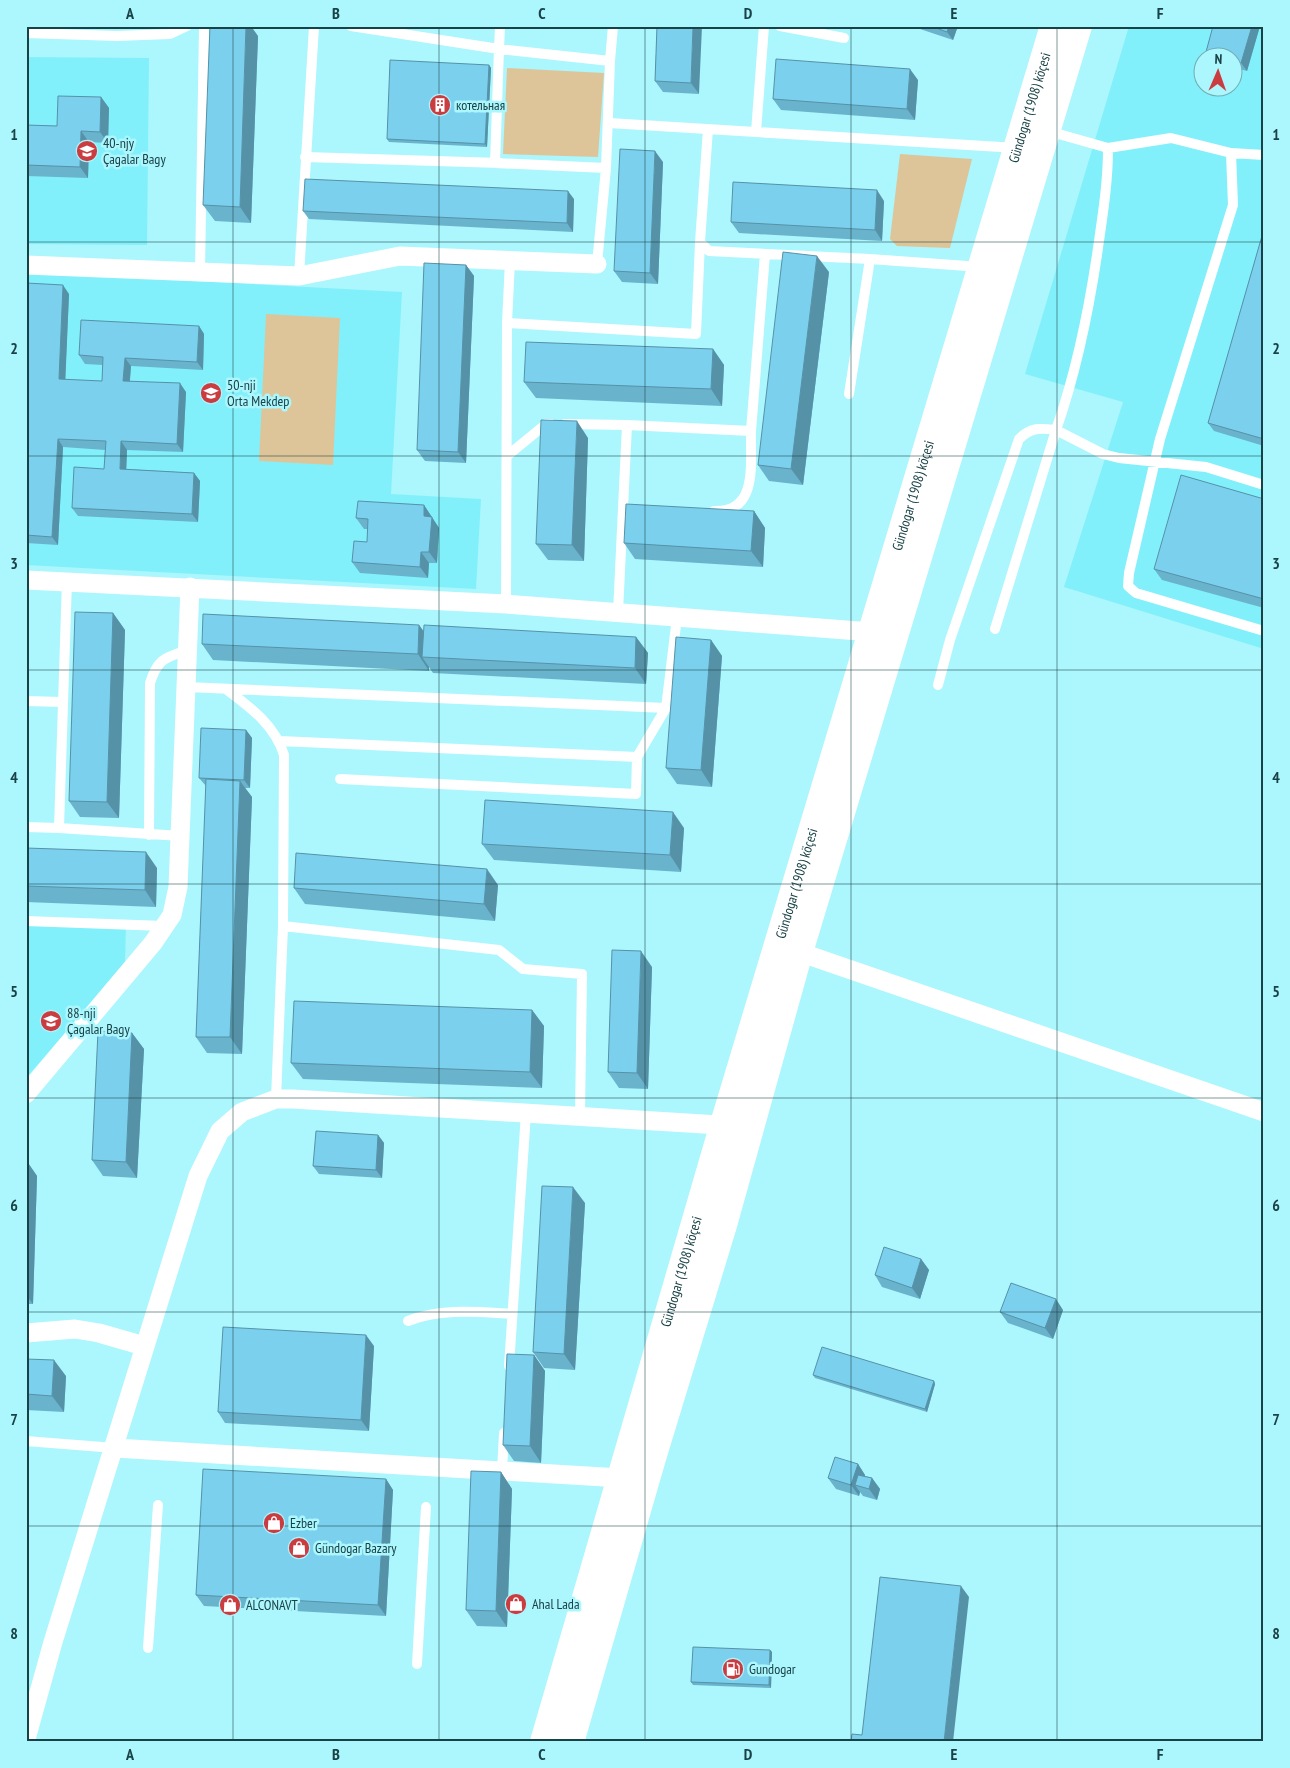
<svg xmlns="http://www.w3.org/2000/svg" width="1290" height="1768" viewBox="0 0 1290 1768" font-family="'PT Sans Narrow',sans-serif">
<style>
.built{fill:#82f0fa;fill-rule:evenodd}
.green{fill:#ddc599}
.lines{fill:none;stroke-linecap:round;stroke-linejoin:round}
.service{stroke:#fff;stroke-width:10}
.minor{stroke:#fff;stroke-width:19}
.secondary{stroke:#fff;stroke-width:28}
.wall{fill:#6ab3cd}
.shaded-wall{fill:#5692a7}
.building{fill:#7bd0ee;stroke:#5692a7}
.grid{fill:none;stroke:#194246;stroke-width:1;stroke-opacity:0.55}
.labels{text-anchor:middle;stroke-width:5;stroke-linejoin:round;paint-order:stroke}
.poi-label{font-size:14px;fill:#194246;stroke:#acf6fd;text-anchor:start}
.street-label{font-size:14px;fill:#194246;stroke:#acf6fd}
.neatline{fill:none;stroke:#194246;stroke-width:2}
.grid-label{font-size:16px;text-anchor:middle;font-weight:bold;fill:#194246}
</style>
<rect width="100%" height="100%" fill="#acf6fd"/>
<!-- built -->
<path class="built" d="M1129,26H1264V649L1064,587L1123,402L1025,374ZM1202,58H1232V88H1202Z
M26,57L149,58L147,245L26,244Z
M26,272L402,292L391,494L481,499L476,589L26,565Z
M26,918L126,923L125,964L26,1078Z"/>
<!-- green -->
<path class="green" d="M507,68L604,73L598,157L503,154Z
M900,154L972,159L950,248L897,246L890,239Z
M266,314L340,318L333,465L259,461Z"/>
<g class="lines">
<!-- service -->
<path class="service" d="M351,26L499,49L500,26
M780,26L844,38
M26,33L117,36L170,34L187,26
M610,61L606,168L495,163L499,49L610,61L613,26
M609,123L1017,148
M708,129L700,242L709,251L870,259L981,267
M1048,131L1108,148L1171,138L1231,153L1264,155
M756,132L764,26
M1231,153L1233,205L1160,439L1129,573L1128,586L1136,593L1264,631
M305,157L501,163
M510,261L507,323L696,334L700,242
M597,264L606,168
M200,272L204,26
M299,276L314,26
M849,394L870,259
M565,424L627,425
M507,456L546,424H551
M714,511C759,513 750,462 751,431
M506,604L507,323
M618,612L627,425L751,431L765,254
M995,629L1056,430L1103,454L1119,458L1206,467L1264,485
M938,685L950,640L1019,439C1031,427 1040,428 1056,430C1076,373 1088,315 1097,255C1102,219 1108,185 1108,148
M187,687L666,708
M226,689C250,707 275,725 284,755L283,926L276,1099
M26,701L63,702
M280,741L637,757
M340,779L636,794L637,757L666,708L677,617
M26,827L59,828L67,580
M59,828L181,836
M149,835L150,683C158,658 165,658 188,650
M26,921L164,926
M283,926L499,950L523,969L582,974L580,1116
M408,1321C441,1308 477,1312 512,1314
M509,1366L526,1113
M26,1441L115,1448
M502,1471L504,1433
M148,1648L158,1505
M417,1664L426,1507"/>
<!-- minor -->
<path class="minor" d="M26,265L299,276L400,256L597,264
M26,580L506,604L872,632
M799,952L1264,1112
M26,1094L153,943L172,915L178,887L190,587
M26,1333L75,1329L99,1333L144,1346
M115,1448L621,1478
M26,1739L53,1642L198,1176L220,1131L242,1112L276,1099H293L736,1126"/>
<!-- secondary -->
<g class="secondary">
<path id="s1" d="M544,1742L724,1124L1054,26"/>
<path d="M570,1742L652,1458L723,1225L799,952L1078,26"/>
</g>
</g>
<!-- wall -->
<path class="wall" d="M657,26L699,94L663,92L655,81Z
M911,26H958L953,40Z
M1213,26H1260L1247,71L1232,67V58H1209L1206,52Z
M258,36L251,223L215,221L203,205Z
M489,65L491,68L487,147L389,142L387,139Z
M918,80L915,120L781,110L773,99Z
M101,97L109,108L108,143L89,142L88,178L26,176V125L57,126Z
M663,162L658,284L622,282L614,271Z
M574,199L573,232L309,219L303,211Z
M884,201L882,241L739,233L731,222Z
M1264,229V446L1214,431L1208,423Z
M466,265L474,276L466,463L425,461L417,450Z
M829,272L803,485L769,481L758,465Z
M26,283L69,294L65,380L102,381L103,365L85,364L79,355L199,326L204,334L203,370L131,366L130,381L186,392L183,452L127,450L126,469L194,473L200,481L198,522L78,516L72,508L104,469L105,450L63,447L58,545L26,543Z
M713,349L724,365L722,406L536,398L524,382Z
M588,438L584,561L548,560L536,544Z
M1264,499V608L1162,580L1154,569Z
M424,505L439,528L437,563H429L428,578L360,573L352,562L367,542L368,529H364L356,518Z
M754,511L765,528L763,567L635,559L624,543Z
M113,613L125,630L119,818L80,817L69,801Z
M419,625L423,631L636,637L648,653L646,684L433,673L429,667V671L213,660L202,644Z
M711,640L722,656L712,787L677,784L666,768Z
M246,730L252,738L250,788H245L252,797L242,1054L207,1053L196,1037L206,786L199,778Z
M684,828L681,872L494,860L482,844Z
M26,848L157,868L156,907L26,902Z
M498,885L495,921L305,904L294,888Z
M652,967L648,1089L619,1088L608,1072Z
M532,1010L544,1026L542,1088L303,1079L291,1063Z
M132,1033L144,1049L137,1178L103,1176L92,1160Z
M378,1135L384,1143L382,1178L319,1174L313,1166Z
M26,1160L37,1176L33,1304H26Z
M585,1203L575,1370L544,1368L533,1352Z
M921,1259L929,1270L920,1299L882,1287L875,1275Z
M1063,1310L1053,1339L1008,1323L1000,1312Z
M374,1346L369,1431L225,1423L218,1412Z
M534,1355L545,1371L541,1463L514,1461L503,1445Z
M26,1359L66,1376L64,1412L26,1410Z
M813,1375L934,1381L935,1384L927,1412L815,1378Z
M858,1464L865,1475V1476L872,1478L880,1489L877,1500L863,1496L860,1492L859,1496L836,1489L828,1478Z
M501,1472L512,1489L507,1627L477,1626L466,1610Z
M386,1479L393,1490L386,1616L204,1606L196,1595Z
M770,1650L772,1652L771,1688L693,1685L691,1682Z"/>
<!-- shaded-wall -->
<path class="shaded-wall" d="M246,26H251L258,36L251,223L240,207Z
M693,26H702L699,94L691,83Z
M949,26H958L953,40L947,32Z
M1252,26H1260L1247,71L1241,63Z
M489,65L491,68L487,147L485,144Z
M910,69L918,80L915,120L907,109Z
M101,97L109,108L108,143L100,132Z
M81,131L89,142L88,178L80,167Z
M655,151L663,162L658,284L650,273Z
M877,190L884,201L882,241L875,230Z
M568,191L574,199L573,232L567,223Z
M817,256L829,272L803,485L791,469Z
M466,265L474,276L466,463L458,452Z
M63,285L69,294L65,388L59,379Z
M199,326L204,334L203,370L197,362Z
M713,349L724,365L722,406L711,389Z
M125,358L131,366L129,389L123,381Z
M180,383L186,392L183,452L177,444Z
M577,421L588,438L584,561L572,545Z
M58,439L63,447L58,545L52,537Z
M121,441L127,450L126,477L120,469Z
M194,473L200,481L198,522L192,514Z
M424,505L439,528L437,563L429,552L424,516Z
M754,511L765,528L763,567L751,551Z
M421,552L429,563L428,578L420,567Z
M113,613L125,630L119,818L107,802Z
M419,625L431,641L422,657L429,667V671L418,654Z
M636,637L648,653L646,684L635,668Z
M711,640L722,656L712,787L701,770Z
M246,730L252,738L250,788L244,780Z
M240,781L252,797L242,1054L230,1037Z
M673,812L684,828L681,872L670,855Z
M146,852L157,868L156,907L145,890Z
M487,869L498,885L495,921L484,904Z
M641,951L652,967L648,1089L637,1073Z
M532,1010L544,1026L542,1088L530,1072Z
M132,1033L144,1049L137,1178L126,1162Z
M378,1135L384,1143L382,1178L376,1170Z
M26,1160L37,1176L33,1304L26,1295Z
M573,1187L585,1203L575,1370L564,1354Z
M921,1259L929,1270L920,1299L912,1288Z
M1056,1299L1063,1310L1053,1339L1045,1328Z
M366,1335L374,1346L369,1431L361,1420Z
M534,1355L545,1371L541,1463L530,1446Z
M54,1360L66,1376L64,1412L52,1396Z
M934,1381L935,1384L927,1412L925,1409Z
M858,1464L865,1475L862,1487L855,1485L860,1492L859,1496L851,1485Z
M501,1472L512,1489L507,1627L496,1611Z
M872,1478L880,1489L877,1500L869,1489Z
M386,1479L393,1490L386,1616L378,1605Z
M961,1586L969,1597L953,1742H944Z
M770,1650L772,1652L771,1688L769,1685Z"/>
<!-- building -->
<path class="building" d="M210,26H246L240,207L203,205Z
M657,26H693L691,83L655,81Z
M931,26H949L947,32Z
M1213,26H1252L1241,63L1232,60V58H1224L1206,52Z
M776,59L910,69L907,109L773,99Z
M390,60L489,65L485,144L387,139Z
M58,96L101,97L100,132L81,131L80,167L26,165V125L57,126Z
M620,149L655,151L650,273L614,271Z
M305,179L568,191L567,223L303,211Z
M733,182L877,190L875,230L731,222Z
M1264,229V439L1208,423Z
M783,252L817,256L791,469L758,465Z
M424,263L466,265L458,452L417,450Z
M26,283L63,285L59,379L102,381L103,357L79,355L81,320L199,326L197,362L125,358L123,381L180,383L177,444L121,441L120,469L194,473L192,514L72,508L74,467L104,469L106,441L58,439L52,537L26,535Z
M526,342L713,349L711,389L524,382Z
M541,420L577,421L572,545L536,544Z
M1181,475L1264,499V599L1154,569Z
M358,501L424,505V516L432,517L429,552H421L420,567L352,562L354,541L367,542L368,519L356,518Z
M626,504L754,511L751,551L624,543Z
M75,612L113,613L107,802L69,801Z
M203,614L419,625L418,654L202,644Z
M424,625L636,637L635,668L422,657Z
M676,637L711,640L701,770L666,768Z
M201,728L246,730L244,780L199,778Z
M206,779L240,781L230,1037H196Z
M485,800L673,812L670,855L482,844Z
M26,848L146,852L145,890L26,886Z
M296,853L487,869L484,904L294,888Z
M612,950L641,951L637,1073L608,1072Z
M294,1001L532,1010L530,1072L291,1063Z
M98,1031L132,1033L126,1162L92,1160Z
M316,1131L378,1135L376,1170L313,1166Z
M542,1186L573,1187L564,1354L533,1352Z
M884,1247L921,1259L912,1288L875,1275Z
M1011,1283L1056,1299L1045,1328L1000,1312Z
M223,1327L366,1335L361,1420L218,1412Z
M822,1347L934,1381L925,1409L813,1375Z
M507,1354L534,1355L530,1446L503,1445Z
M26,1359L54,1360L52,1396L26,1394Z
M835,1457L858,1464L851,1485L828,1478Z
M203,1469L386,1479L378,1605L196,1595Z
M471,1471L501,1472L496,1611L466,1610Z
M858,1475L872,1478L869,1489L855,1485Z
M880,1577L961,1586L944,1742H851L852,1734L862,1735Z
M693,1647L770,1650L769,1685L691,1682Z"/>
<!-- grid -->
<path class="grid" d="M233,26V1742M439,26V1742M645,26V1742M851,26V1742M1057,26V1742M26,242H1264M26,456H1264M26,670H1264M26,884H1264M26,1098H1264M26,1312H1264M26,1526H1264"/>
<!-- icons -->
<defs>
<g id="building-disc" transform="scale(1.125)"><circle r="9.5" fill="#cb3c41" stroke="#acf6fd"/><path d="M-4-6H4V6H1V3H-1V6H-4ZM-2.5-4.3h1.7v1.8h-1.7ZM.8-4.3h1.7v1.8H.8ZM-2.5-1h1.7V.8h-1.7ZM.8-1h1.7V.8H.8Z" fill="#fff"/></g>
<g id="school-disc" transform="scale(1.125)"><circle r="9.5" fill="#cb3c41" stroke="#acf6fd"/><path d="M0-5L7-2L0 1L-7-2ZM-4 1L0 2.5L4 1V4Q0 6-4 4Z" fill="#fff"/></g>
<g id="shop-disc" transform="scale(1.125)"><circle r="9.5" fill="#cb3c41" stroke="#acf6fd"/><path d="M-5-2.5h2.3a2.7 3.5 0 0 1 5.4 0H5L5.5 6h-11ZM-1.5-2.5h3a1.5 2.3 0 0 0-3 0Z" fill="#fff"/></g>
<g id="fuel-disc" transform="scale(1.125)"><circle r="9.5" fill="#cb3c41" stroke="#acf6fd"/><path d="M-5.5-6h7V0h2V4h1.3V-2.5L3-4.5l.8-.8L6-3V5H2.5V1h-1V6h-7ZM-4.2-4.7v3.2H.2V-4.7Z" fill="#fff"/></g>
</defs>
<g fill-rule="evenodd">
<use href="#building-disc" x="440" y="105"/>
<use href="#school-disc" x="87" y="151"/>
<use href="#school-disc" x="211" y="393"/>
<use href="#school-disc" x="51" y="1021"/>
<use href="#shop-disc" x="274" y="1523"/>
<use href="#shop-disc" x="299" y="1548"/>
<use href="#shop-disc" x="516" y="1604"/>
<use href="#shop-disc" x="230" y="1605"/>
<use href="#fuel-disc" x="733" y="1669"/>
</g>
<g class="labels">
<!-- poi labels -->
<g class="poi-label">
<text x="456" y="110">котельная</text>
<text x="103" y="148">40-njy<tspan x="103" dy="16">Çagalar Bagy</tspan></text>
<text x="227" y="390">50-nji<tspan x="227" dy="16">Orta Mekdep</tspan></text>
<text x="67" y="1018">88-nji<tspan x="67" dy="16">Çagalar Bagy</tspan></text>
<text x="290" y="1528">Ezber</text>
<text x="315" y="1553">Gündogar Bazary</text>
<text x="532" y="1609">Ahal Lada</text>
<text x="246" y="1610">ALCONAVT</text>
<text x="749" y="1674">Gundogar</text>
</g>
<!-- street labels -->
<g class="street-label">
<text dy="5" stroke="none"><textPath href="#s1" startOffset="1705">Gündogar (1908) köçesi</textPath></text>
<text dy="5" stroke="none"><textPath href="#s1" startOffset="1300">Gündogar (1908) köçesi</textPath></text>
<text dy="5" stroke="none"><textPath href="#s1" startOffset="895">Gündogar (1908) köçesi</textPath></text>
<text dy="5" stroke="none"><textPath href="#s1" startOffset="490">Gündogar (1908) köçesi</textPath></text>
</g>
</g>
<!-- border -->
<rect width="1290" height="1768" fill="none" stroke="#acf6fd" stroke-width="55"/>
<!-- north arrow -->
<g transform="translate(1218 72) rotate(2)"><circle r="24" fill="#acf6fd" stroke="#71aeb4"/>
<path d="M0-4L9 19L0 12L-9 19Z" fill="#cb3c41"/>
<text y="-8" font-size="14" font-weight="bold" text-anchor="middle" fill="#194246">N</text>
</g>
<rect x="28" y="28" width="1234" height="1712" class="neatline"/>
<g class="grid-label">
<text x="130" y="19">A</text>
<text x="336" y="19">B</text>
<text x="542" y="19">C</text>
<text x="748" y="19">D</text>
<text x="954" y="19">E</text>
<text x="1160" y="19">F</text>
<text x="14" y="140">1</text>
<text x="1276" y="140">1</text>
<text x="14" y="354">2</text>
<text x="1276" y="354">2</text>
<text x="14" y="569">3</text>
<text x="1276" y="569">3</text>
<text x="14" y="783">4</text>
<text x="1276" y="783">4</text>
<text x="14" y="997">5</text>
<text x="1276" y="997">5</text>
<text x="14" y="1211">6</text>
<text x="1276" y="1211">6</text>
<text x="14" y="1425">7</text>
<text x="1276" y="1425">7</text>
<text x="14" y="1639">8</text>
<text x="1276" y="1639">8</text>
<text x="130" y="1760">A</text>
<text x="336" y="1760">B</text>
<text x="542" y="1760">C</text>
<text x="748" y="1760">D</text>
<text x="954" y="1760">E</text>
<text x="1160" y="1760">F</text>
</g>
</svg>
